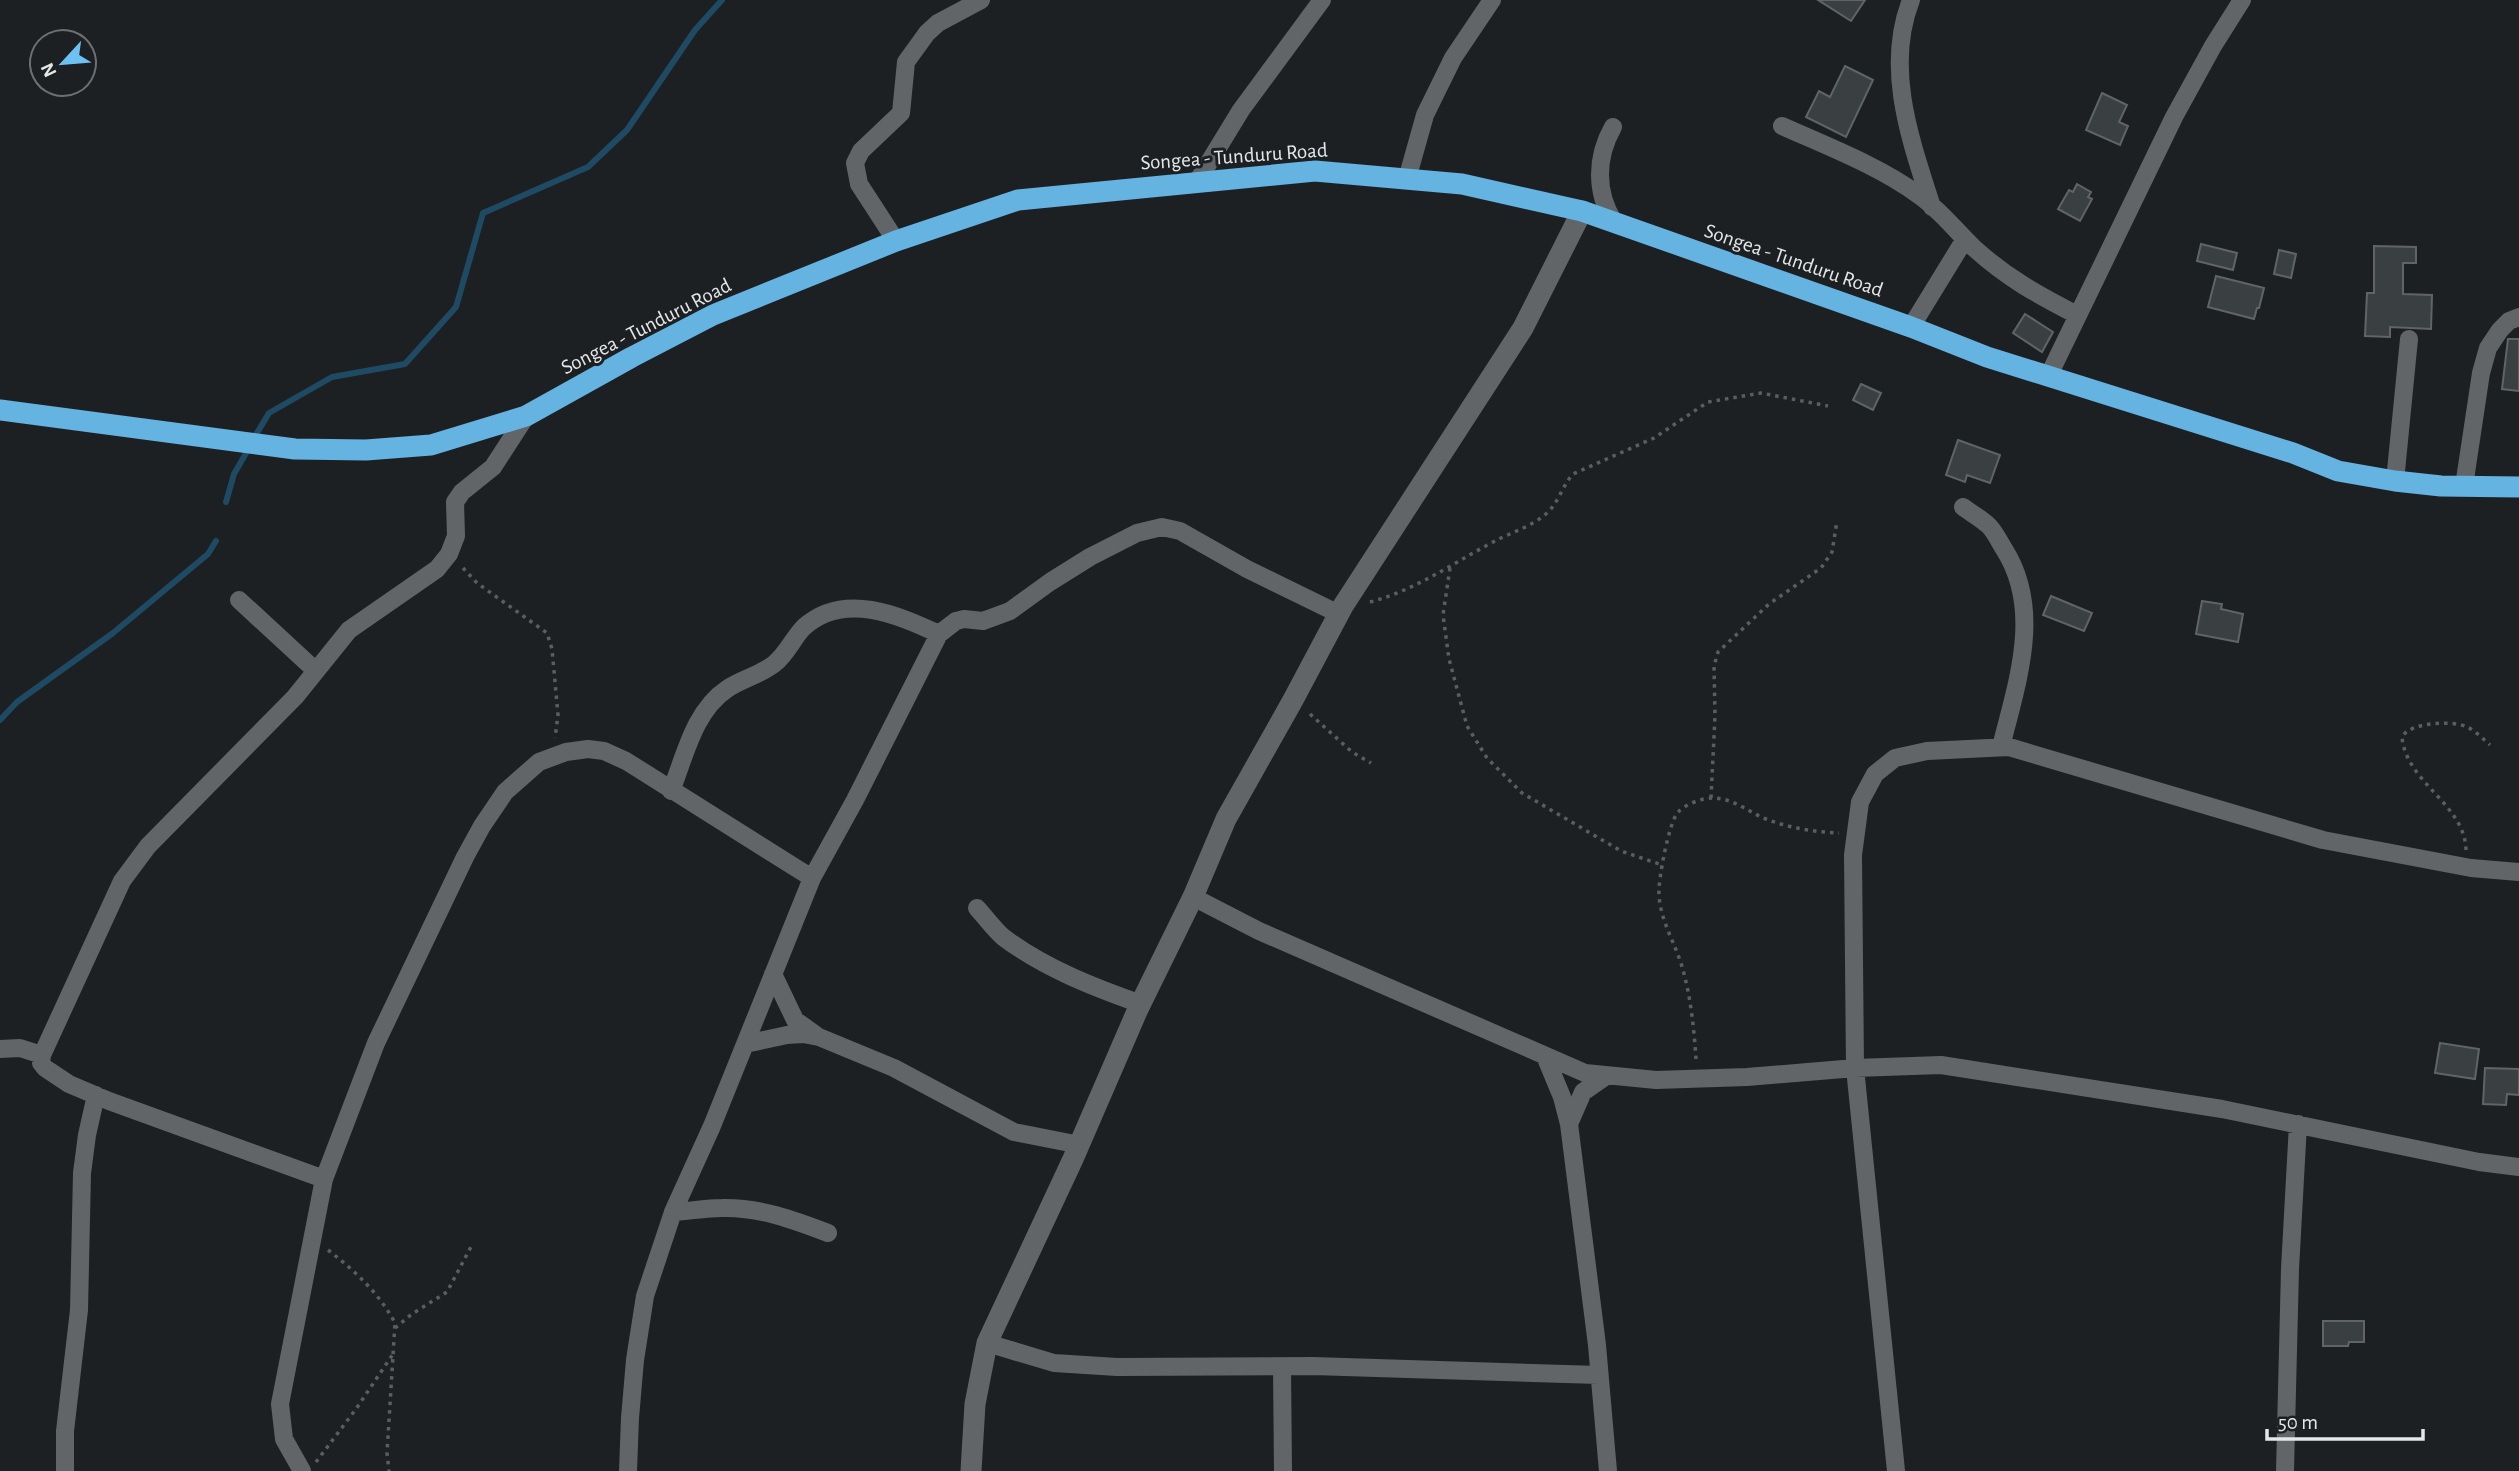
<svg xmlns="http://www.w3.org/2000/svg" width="2519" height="1471" viewBox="0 0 2519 1471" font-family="'Alegreya Sans',sans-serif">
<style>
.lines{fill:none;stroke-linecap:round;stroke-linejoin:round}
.stream{stroke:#1e4a63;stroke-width:6}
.building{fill:#3a3f41;stroke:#606467;stroke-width:2}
.path{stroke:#5b5d60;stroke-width:3.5;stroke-dasharray:3.5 5;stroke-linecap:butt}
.street{stroke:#616568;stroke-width:18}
.secondary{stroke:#616568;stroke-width:21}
.highway{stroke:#64b3e1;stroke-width:21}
.labels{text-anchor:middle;stroke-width:6;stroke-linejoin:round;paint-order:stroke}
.street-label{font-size:21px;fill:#e4e6e8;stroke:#1d2023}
</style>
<rect width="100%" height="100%" fill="#1d2023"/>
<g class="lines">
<!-- stream -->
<path class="stream" d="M254,438L269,413L332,377L405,364L456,307L483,213L588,167L627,130L695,30L722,0
M226,502L234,474L249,448
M0,720L17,702L113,633L208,554L216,541"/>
</g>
<!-- building -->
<path class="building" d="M1818,0H1865L1851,21Z
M1845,66L1873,80L1846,137L1806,117L1819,91L1830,97Z
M2102,93L2127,105L2119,122L2128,126L2120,145L2086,130Z
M2077,184L2091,192L2088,197L2092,199L2080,221L2058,209L2069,190L2073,192Z
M2201,244L2237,253L2233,270L2197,261Z
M2374,246L2416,247V263H2403V294L2432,295L2431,329L2390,327V337L2365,336L2367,293H2374Z
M2279,250L2296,254L2291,278L2274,274Z
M2216,276L2264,288L2259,308H2257L2254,319L2208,307Z
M2025,314L2053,332L2042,352L2013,333Z
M2508,339H2519V391L2502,389Z
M1861,384L1881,393L1873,410L1853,400Z
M1958,440L2000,455L1990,483L1967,475L1965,482L1946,475Z
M2051,596L2092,613L2084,631L2043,615Z
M2202,601L2222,604L2221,609L2243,614L2238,642L2196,634Z
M2440,1043L2479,1049L2475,1079L2435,1073Z
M2485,1068L2519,1069V1095L2507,1094L2506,1105L2483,1104Z
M2323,1321H2364V1342H2349L2348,1346H2323Z"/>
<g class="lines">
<!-- path -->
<path class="path" d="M463,568L477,583L547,633L552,649L558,715L555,738
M1450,568L1443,615L1449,659L1467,726L1487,758L1522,793L1621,851L1662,865
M1370,602C1416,590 1453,563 1495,541C1512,532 1533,526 1547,513C1559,502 1562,486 1573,474L1654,438L1708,402L1761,393L1828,406
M1310,714L1352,752L1371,763
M1711,798L1715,716L1714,666L1718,652L1769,604L1821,568L1832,552L1837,521
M2466,850C2465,804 2406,783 2402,737C2410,722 2453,720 2467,727C2476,731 2483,739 2490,745
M1696,1059C1694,1029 1691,999 1683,970C1676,944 1660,921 1659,894C1658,880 1669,822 1678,812C1686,804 1702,798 1712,798C1734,798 1748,812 1766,819C1789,828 1815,832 1839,833
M328,1250C355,1271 379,1293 395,1323L387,1453L389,1471
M395,1328L412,1314L447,1292L473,1243
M316,1462L356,1409L393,1354"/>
<!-- street -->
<path class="street" d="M1911,0C1884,69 1911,141 1932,207
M1782,126C1829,147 1879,166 1920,196C1941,211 1956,231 1974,248C2007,278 2038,295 2077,315
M1613,127C1596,157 1595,192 1614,222
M1407,179L1425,115L1453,58L1492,0
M1197,182L1241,110L1322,0
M896,241L859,184L855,163L861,151L901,113L906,62L927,33L938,23L981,0
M1911,327L1965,239
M2049,375L2174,117L2213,46L2242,0
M2395,481L2409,339
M2464,486L2481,373L2488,348L2500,330L2509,321L2519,317
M1963,507C1971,513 1982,519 1989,526C1995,532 1999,541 2004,549C2043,610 2017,682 2001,747
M239,600L316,671
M671,791C685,756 694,711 727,689C742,679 760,675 774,664C787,654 793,638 804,627C844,591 898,615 939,634
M1193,897L1259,931L1585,1073L1656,1080L1747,1077L1855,1068L1941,1065L2222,1109L2479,1162L2519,1167
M977,908C986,918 994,929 1003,937C1044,968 1093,987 1141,1004
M773,974L795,1020L816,1035
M745,1044L787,1035L803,1034L819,1037L894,1068L1014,1132L1080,1145
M0,1049L20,1048L42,1055
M1545,1056L1562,1097L1569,1124L1597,1345L1608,1471
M1569,1124L1583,1092L1606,1076
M324,1179L109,1101L69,1084L45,1068L41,1063L42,1055L122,881L148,846L295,697L349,630L437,569L449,554L456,536L455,502L462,492L493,467L526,416
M673,1212C690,1211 706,1208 722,1208C759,1207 794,1220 828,1233
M987,1343L1054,1363L1117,1367L1313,1366L1599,1375
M1282,1367L1283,1471
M65,1471V1431L79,1310L82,1173L87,1135L96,1095
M302,1471L284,1439L280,1404L324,1179L376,1043L465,857L482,826L505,792L539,762L566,752L588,749L604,751L626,761L812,878
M628,1471L630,1418L635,1360L645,1296L673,1212L712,1126L812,878L855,800L939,634L956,621L964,619L983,621L1010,611L1050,582L1090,557L1137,533L1162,527L1180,531L1247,569L1339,614
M1896,1471L1855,1068L1853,855L1860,802L1875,774L1895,758L1927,751L2009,747L2323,840L2471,868L2519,872
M2285,1471L2290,1269L2298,1124"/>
<!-- secondary -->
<path class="secondary" d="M971,1471L975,1404L987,1343L1073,1159L1138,1009L1193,897L1226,819L1293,700L1343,606L1523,328L1582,211"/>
<!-- highway -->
<path class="highway" d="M0,410L295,449L366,450L431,445L526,416L632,357L713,315L896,241L1018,200L1315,171L1462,184L1582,211L1911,327L1987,357L2293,453L2338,471L2395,481L2441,486L2519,487"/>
</g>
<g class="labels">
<!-- street labels -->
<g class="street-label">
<text transform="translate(1234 156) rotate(-4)" y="7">Songea - Tunduru Road</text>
<text transform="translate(1794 260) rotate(19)" y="7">Songea - Tunduru Road</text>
<text transform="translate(646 326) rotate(-27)" y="7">Songea - Tunduru Road</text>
</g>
</g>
<!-- north arrow -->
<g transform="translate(63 63) rotate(244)"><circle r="33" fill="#1d2023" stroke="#6d6f72" stroke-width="2"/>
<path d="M0-5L12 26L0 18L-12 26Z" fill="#6ec2f3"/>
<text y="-10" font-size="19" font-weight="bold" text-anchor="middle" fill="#e4e6e8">N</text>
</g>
<!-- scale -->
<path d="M2267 1429v10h156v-10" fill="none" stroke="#e4e6e8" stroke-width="3.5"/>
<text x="2278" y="1429" font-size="21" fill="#e4e6e8" stroke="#1d2023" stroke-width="5" paint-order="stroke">50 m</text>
</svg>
